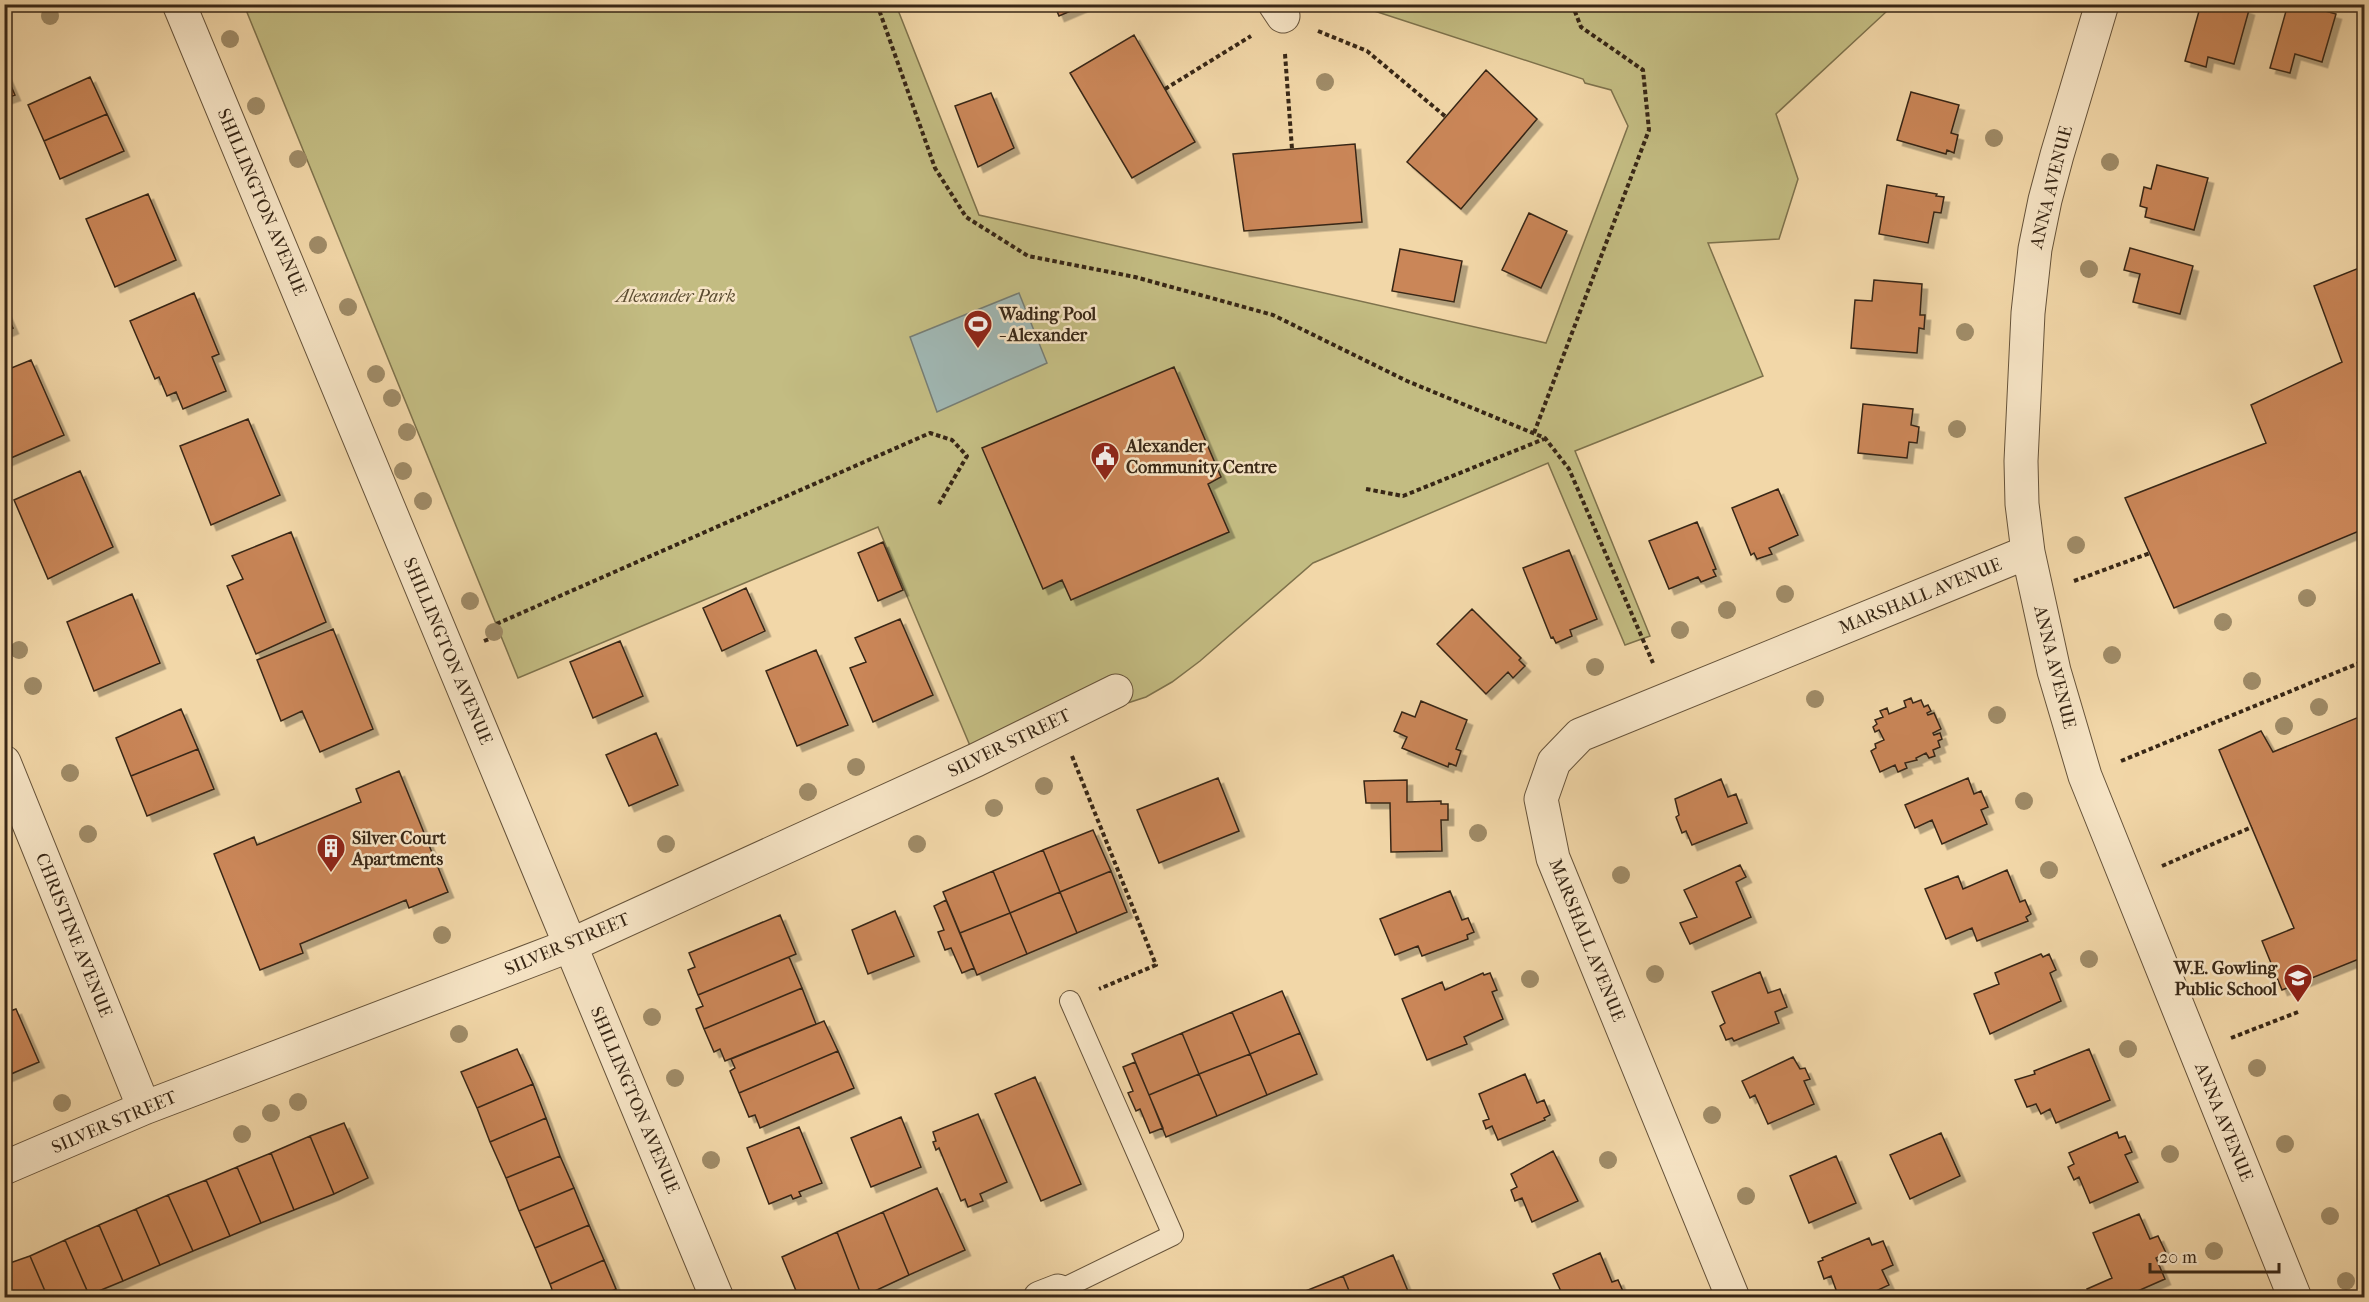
<svg xmlns="http://www.w3.org/2000/svg" width="2369" height="1302" viewBox="0 0 2369 1302" font-family="'IM FELL French Canon',serif">
<style>
.green{fill:#c3bc82;stroke:#7e724c;stroke-width:1.5}
.water{fill:#a0b7b3;stroke:#767d74;stroke-width:1.5}
.building{fill:#ca8659;stroke:#382716;stroke-width:1.5;filter:url(#shadow)}
.lines{fill:none;stroke-linecap:round;stroke-linejoin:round}
.service-casing{stroke:#66533a;stroke-width:22}
.minor-casing{stroke:#66533a;stroke-width:35}
.tertiary-casing{stroke:#66533a;stroke-width:35}
.path{stroke:#382716;stroke-width:4;stroke-dasharray:4.5 3;stroke-linecap:butt}
.service{stroke:#f7e5c6;stroke-width:20}
.minor{stroke:#f7e5c6;stroke-width:33}
.tertiary{stroke:#f7e5c6;stroke-width:33}
.tree{fill:#9f8b67}
.labels{text-anchor:middle;stroke-width:5;stroke-linejoin:round;paint-order:stroke}
.street-label{font-size:18px;fill:#382716;stroke:#f7e5c6}
.park-label{font-size:18px;font-style:italic;fill:#5b4c31;stroke:#f7e5c6}
.poi-label{font-size:18px;font-weight:bold;fill:#382716;stroke:#f7e5c6;text-anchor:start}
</style>
<defs>
<filter id="shadow"><feDropShadow dx="5.5" dy="5.5" stdDeviation="0" flood-color="#0004"/></filter>
</defs>
<rect width="100%" height="100%" fill="#f2d7a8"/>
<filter id="stains"><feTurbulence type="fractalNoise" baseFrequency=".00333" numOctaves="4"/><feColorMatrix values="0 0 0 0 .2 0 0 0 0 .09 0 0 0 0 .02 0 0 0 .5 -.17"/></filter>
<radialGradient id="worn" r=".72"><stop offset=".6" stop-color="#630" stop-opacity="0"/><stop offset="1" stop-color="#630" stop-opacity=".3"/></radialGradient>
<!-- green -->
<path class="green" d="M244,5H896L979,215L1546,343L1628,126L1611,90L1585,83L1583,79L1356,5H1887L1886,12L1776,114L1798,179L1779,239L1708,243L1763,376L1575,451L1650,636L1625,645L1548,463L1313,563L1200,661L1172,682L1146,697L1026,736L976,760L878,527L518,678Z"/>
<!-- water -->
<path class="water" d="M1019,293L1047,363L937,412L910,337Z"/>
<!-- building -->
<path class="building" d="M1054,4H1087L1059,16Z
M2201,4H2234L2249,10L2234,64L2208,57L2206,67L2185,61Z
M2288,4L2305,7L2306,4H2319L2318,9L2336,14L2322,62L2295,54L2290,73L2270,68Z
M1134,35L1195,142L1132,178L1070,73Z
M4,70L15,95L4,99Z
M1486,70L1537,119L1461,209L1407,162Z
M90,77L107,114L44,141L28,105Z
M1911,92L1959,105L1951,133L1958,135L1954,153L1947,150L1946,154L1897,140Z
M991,93L1014,148L978,167L955,106Z
M107,114L124,151L60,179L44,141Z
M1355,144L1362,222L1244,231L1233,154Z
M2157,165L2208,178L2194,230L2145,217L2147,208L2140,206L2144,187L2151,189Z
M1887,185L1937,194L1936,196L1944,197L1941,213L1934,212L1928,243L1879,234Z
M148,194L176,260L115,287L86,219Z
M1529,213L1567,231L1541,288L1502,270Z
M2130,248L2193,266L2180,314L2133,302L2140,274L2124,270Z
M1400,249L1462,261L1454,302L1392,291Z
M2364,266V529L2174,608L2125,498L2266,443L2251,405L2342,362L2314,286Z
M1874,280L1922,284L1920,315H1925L1924,329L1919,328L1917,353L1851,348L1855,300L1872,301Z
M194,293L219,354L212,357L226,391L183,409L176,392L167,396L159,377L155,379L130,321Z
M4,308L13,328L4,332Z
M31,360L64,435L4,461V371Z
M1174,367L1221,477L1208,484L1229,532L1071,600L1062,580L1043,589L982,448Z
M1863,404L1913,409L1911,425L1919,427L1917,443L1909,442L1907,458L1858,453Z
M248,419L280,495L211,525L180,446Z
M80,471L113,547L48,579L14,500Z
M1778,489L1798,535L1769,548L1772,554L1757,559L1754,553L1751,555L1732,508Z
M1697,522L1716,569L1713,570L1716,576L1701,582L1698,577L1669,589L1649,541Z
M291,532L326,622L256,654L227,586L243,579L232,556Z
M883,542L903,590L878,601L858,553Z
M1569,550L1597,619L1570,630L1572,636L1556,643L1553,637L1551,638L1523,568Z
M746,588L765,631L722,651L703,608Z
M132,594L160,663L94,691L67,622Z
M1472,609L1521,658L1519,660L1525,666L1513,678L1508,672L1486,694L1437,644Z
M900,619L933,695L873,722L850,668L866,662L855,638Z
M333,629L373,729L320,752L302,711L281,721L257,660Z
M620,641L643,696L593,718L570,662Z
M816,650L848,725L797,746L766,671Z
M1911,698L1913,703L1921,700L1924,707L1928,705L1931,711L1927,713L1928,715L1934,713L1941,729L1933,733L1934,735L1940,733L1942,739L1938,741L1940,747L1933,750L1935,756L1929,758L1926,753L1916,758L1917,760L1905,763L1907,768L1898,772L1895,765L1880,772L1871,751L1876,748L1875,744L1884,740L1879,730L1875,732L1873,727L1877,724L1875,720L1883,717L1880,711L1887,708L1889,714L1906,707L1904,701Z
M1421,701L1467,720L1456,749L1461,751L1456,766L1449,763L1448,767L1402,748L1407,737L1394,731L1402,712L1415,717Z
M181,709L198,749L131,776L116,738Z
M2364,715V957L2282,990L2262,941L2294,928L2219,750L2261,731L2273,752Z
M656,733L678,785L629,806L606,755Z
M198,749L214,789L147,816L131,776Z
M399,771L448,892L409,908L406,900L300,944L303,953L260,970L214,854L254,837L257,845L361,802L356,789Z
M1218,778L1239,831L1159,863L1137,810Z
M1968,778L1974,794L1981,791L1988,807L1981,810L1987,824L1942,844L1932,820L1915,828L1905,805Z
M1721,779L1728,797L1736,794L1747,823L1692,845L1686,831L1682,833L1676,817L1679,815L1675,799Z
M1407,780V802L1441,801V804H1448V820H1441L1442,851L1391,852L1390,803H1366L1364,781Z
M1093,830L1111,871L1060,892L1043,850Z
M1043,850L1060,892L1010,913L993,871Z
M1740,865L1746,877L1736,882L1751,917L1690,944L1680,923L1697,917L1684,890Z
M2007,870L2020,902L2025,900L2031,914L2026,917L2028,921L1977,941L1972,928L1946,939L1925,889L1958,876L1963,889Z
M993,871L1010,913L960,933L943,892Z
M1111,871L1127,912L1077,933L1060,892Z
M1450,891L1462,920L1468,918L1474,932L1467,935L1468,939L1422,956L1418,946L1395,955L1380,919Z
M1060,892L1077,933L1027,954L1010,913Z
M946,900L974,968L962,973L951,948L945,950L938,932L944,930L934,906Z
M895,911L914,956L868,974L852,930Z
M1010,913L1027,954L977,975L960,933Z
M780,915L796,954L698,995L688,970L695,967L689,953Z
M2041,954L2043,957L2049,954L2056,970L2050,973L2061,1001L1990,1034L1974,994L1999,984L1995,973Z
M789,957L802,988L704,1029L696,1009L703,1006L698,995Z
M1760,972L1768,993L1780,989L1787,1007L1775,1012L1779,1023L1734,1041L1732,1038L1726,1040L1720,1026L1725,1023L1712,992Z
M1483,973L1484,975L1490,973L1497,990L1492,992L1503,1019L1464,1037L1467,1044L1427,1060L1402,999L1442,982L1445,990Z
M802,988L816,1024L725,1061L720,1049L714,1052L704,1029Z
M1282,991L1300,1033L1250,1054L1232,1012Z
M16,1009L39,1062L4,1077V1013Z
M1232,1012L1250,1054L1199,1074L1182,1033Z
M824,1021L838,1051L739,1093L730,1071L735,1068L731,1059Z
M1182,1033L1199,1074L1149,1095L1132,1054Z
M1300,1033L1317,1074L1267,1095L1250,1054Z
M517,1049L533,1084L477,1108L461,1072Z
M2089,1049L2110,1100L2056,1123L2050,1109L2041,1114L2036,1104L2027,1107L2015,1080L2035,1074L2034,1071Z
M838,1051L854,1088L760,1128L755,1115L749,1117L739,1093Z
M1250,1054L1267,1095L1217,1116L1199,1074Z
M1793,1057L1800,1069L1805,1068L1810,1079L1804,1081L1814,1104L1768,1124L1755,1095L1750,1098L1742,1081Z
M1135,1062L1163,1128L1150,1133L1140,1109L1136,1111L1128,1093L1133,1091L1123,1067Z
M1199,1074L1217,1116L1166,1137L1149,1095Z
M1525,1074L1537,1103L1544,1100L1550,1115L1544,1118L1545,1120L1498,1140L1492,1126L1486,1129L1483,1121L1489,1119L1479,1094Z
M1035,1077L1081,1184L1041,1201L995,1094Z
M533,1084L546,1118L490,1142L477,1108Z
M978,1114L1007,1182L980,1194L983,1201L968,1207L965,1199L961,1201L939,1148L936,1150L933,1142L936,1141L933,1132Z
M901,1117L921,1167L871,1187L851,1138Z
M546,1118L560,1156L506,1178L490,1142Z
M344,1123L368,1178L334,1194L310,1136Z
M799,1127L822,1183L799,1192L801,1196L793,1199L791,1195L769,1204L747,1148Z
M2117,1132L2119,1138L2125,1136L2132,1152L2125,1155L2138,1182L2090,1203L2079,1177L2074,1180L2068,1167L2074,1164L2069,1153Z
M1941,1133L1960,1176L1910,1199L1890,1155Z
M310,1136L334,1194L294,1210L271,1153Z
M1553,1151L1578,1201L1532,1222L1522,1198L1515,1201L1511,1190L1517,1187L1511,1174Z
M271,1153L294,1210L261,1223L237,1167Z
M560,1156L574,1188L519,1211L506,1178Z
M1836,1156L1856,1203L1809,1223L1790,1176Z
M237,1167L261,1223L230,1236L206,1180Z
M206,1180L230,1236L193,1251L168,1195Z
M574,1188L589,1225L535,1248L519,1211Z
M937,1188L965,1250L909,1275L883,1212Z
M168,1195L193,1251L160,1265L136,1209Z
M136,1209L160,1265L123,1281L99,1225Z
M883,1212L909,1275L862,1297L837,1232Z
M2139,1214L2150,1239L2158,1236L2166,1253L2156,1258L2165,1279L2122,1298H2091L2087,1289L2112,1278L2093,1233Z
M99,1225L123,1281L89,1295L65,1240Z
M589,1225L604,1260L550,1284L535,1248Z
M837,1232L862,1297L799,1298L782,1257Z
M1869,1238L1872,1245L1883,1241L1893,1265L1882,1270L1889,1285L1861,1298H1839L1831,1276L1824,1279L1818,1262L1823,1260L1822,1258Z
M65,1240L89,1295L84,1298H48L30,1256Z
M1600,1253L1612,1282L1618,1280L1625,1296L1564,1298L1553,1274Z
M1393,1255L1410,1296L1352,1298L1343,1276Z
M30,1256L48,1298H7L4,1291V1265Z
M604,1260L616,1289L598,1298H555L550,1284Z
M1343,1276L1352,1298H1293V1296Z
M616,1289L620,1298H598Z"/>
<g class="lines">
<!-- service casing -->
<g class="service-casing">
<path id="service" d="M1061,1298L1058,1291L1173,1235L1070,1001"/>
</g>
<!-- minor casing -->
<g class="minor-casing">
<path id="minor" d="M1275,4L1283,16
M2102,4L2057,155L2045,200L2035,249L2028,313L2021,461L2022,504L2028,552L2054,671L2085,776L2295,1298
M4,762L144,1108
M4,1168L144,1108L571,945L976,760L1116,691
M1040,1298L1058,1291
M1733,1298L1553,858L1541,799L1554,762L1580,735L2028,552"/>
</g>
<!-- tertiary casing -->
<g class="tertiary-casing">
<path id="tertiary" d="M179,4L717,1298"/>
</g>
<!-- path -->
<path class="path" d="M877,4L935,168L966,217L1028,256L1135,277L1273,315L1407,381L1545,438L1569,469L1653,663
M1318,31L1367,51L1446,117
M1285,54L1292,149
M1165,89L1251,36
M1534,433L1649,130L1643,70L1581,27L1572,4
M1366,489L1403,496L1544,439
M2074,581L2150,553
M484,641L499,635L494,625L930,433L952,440L967,456L939,504
M1072,756L1156,965L1099,989
M2121,761L2364,661
M2162,866L2252,827
M2231,1038L2298,1012"/>
<!-- service -->
<use href="#service" class="service"/>
<!-- minor -->
<use href="#minor" class="minor"/>
<!-- tertiary -->
<use href="#tertiary" class="tertiary"/>
</g>
<!-- trees -->
<g class="tree">
<circle cx="50" cy="16" r="9"/>
<circle cx="230" cy="39" r="9"/>
<circle cx="1325" cy="82" r="9"/>
<circle cx="256" cy="106" r="9"/>
<circle cx="1994" cy="138" r="9"/>
<circle cx="298" cy="159" r="9"/>
<circle cx="2110" cy="162" r="9"/>
<circle cx="318" cy="245" r="9"/>
<circle cx="2089" cy="269" r="9"/>
<circle cx="348" cy="307" r="9"/>
<circle cx="1965" cy="332" r="9"/>
<circle cx="376" cy="374" r="9"/>
<circle cx="392" cy="398" r="9"/>
<circle cx="1957" cy="429" r="9"/>
<circle cx="407" cy="432" r="9"/>
<circle cx="403" cy="471" r="9"/>
<circle cx="423" cy="501" r="9"/>
<circle cx="2076" cy="545" r="9"/>
<circle cx="1785" cy="594" r="9"/>
<circle cx="2307" cy="598" r="9"/>
<circle cx="470" cy="601" r="9"/>
<circle cx="1727" cy="610" r="9"/>
<circle cx="2223" cy="622" r="9"/>
<circle cx="1680" cy="630" r="9"/>
<circle cx="494" cy="632" r="9"/>
<circle cx="19" cy="650" r="9"/>
<circle cx="2112" cy="655" r="9"/>
<circle cx="1595" cy="667" r="9"/>
<circle cx="2252" cy="681" r="9"/>
<circle cx="33" cy="686" r="9"/>
<circle cx="1815" cy="699" r="9"/>
<circle cx="2319" cy="707" r="9"/>
<circle cx="1997" cy="715" r="9"/>
<circle cx="2284" cy="726" r="9"/>
<circle cx="856" cy="767" r="9"/>
<circle cx="70" cy="773" r="9"/>
<circle cx="1044" cy="786" r="9"/>
<circle cx="808" cy="792" r="9"/>
<circle cx="2024" cy="801" r="9"/>
<circle cx="994" cy="808" r="9"/>
<circle cx="1478" cy="833" r="9"/>
<circle cx="88" cy="834" r="9"/>
<circle cx="666" cy="844" r="9"/>
<circle cx="917" cy="844" r="9"/>
<circle cx="2049" cy="870" r="9"/>
<circle cx="1621" cy="875" r="9"/>
<circle cx="442" cy="935" r="9"/>
<circle cx="2089" cy="959" r="9"/>
<circle cx="1655" cy="974" r="9"/>
<circle cx="1530" cy="979" r="9"/>
<circle cx="652" cy="1017" r="9"/>
<circle cx="459" cy="1034" r="9"/>
<circle cx="2128" cy="1049" r="9"/>
<circle cx="2257" cy="1068" r="9"/>
<circle cx="675" cy="1078" r="9"/>
<circle cx="298" cy="1102" r="9"/>
<circle cx="62" cy="1103" r="9"/>
<circle cx="271" cy="1113" r="9"/>
<circle cx="1712" cy="1115" r="9"/>
<circle cx="242" cy="1134" r="9"/>
<circle cx="2285" cy="1144" r="9"/>
<circle cx="2170" cy="1154" r="9"/>
<circle cx="711" cy="1160" r="9"/>
<circle cx="1608" cy="1160" r="9"/>
<circle cx="1746" cy="1196" r="9"/>
<circle cx="2330" cy="1216" r="9"/>
<circle cx="2214" cy="1251" r="9"/>
<circle cx="2346" cy="1281" r="9"/>
</g>
<!-- icons -->
<defs>
<g id="stadium-pin" transform="scale(1.5)"><path d="M0 17L-7.5 6A9.5 9.5 0 1 1 7.5 6Z" fill="#8f2418" stroke="#f7e5c6"/><path d="M0-5a6.5 5 0 1 0 0 10a6.5 5 0 1 0 0-10ZM-3.5-1.8h7v3.6h-7Z" fill="#fff"/></g>
<g id="civic-pin" transform="scale(1.5)"><path d="M0 17L-7.5 6A9.5 9.5 0 1 1 7.5 6Z" fill="#8f2418" stroke="#f7e5c6"/><path d="M-.6-6.5H3V-4.5H.6V-3L4-1V1h2V6H-6V1h2V-1L-.6-3ZM-1.2 2.5V6h2.4V2.5Z" fill="#fff"/></g>
<g id="building-pin" transform="scale(1.5)"><path d="M0 17L-7.5 6A9.5 9.5 0 1 1 7.5 6Z" fill="#8f2418" stroke="#f7e5c6"/><path d="M-4-6H4V6H1V3H-1V6H-4ZM-2.5-4.3h1.7v1.8h-1.7ZM.8-4.3h1.7v1.8H.8ZM-2.5-1h1.7V.8h-1.7ZM.8-1h1.7V.8H.8Z" fill="#fff"/></g>
<g id="school-pin" transform="scale(1.5)"><path d="M0 17L-7.5 6A9.5 9.5 0 1 1 7.5 6Z" fill="#8f2418" stroke="#f7e5c6"/><path d="M0-5L7-2L0 1L-7-2ZM-4 1L0 2.5L4 1V4Q0 6-4 4Z" fill="#fff"/></g>
</defs>
<g fill-rule="evenodd">
<use href="#stadium-pin" x="978" y="324"/>
<use href="#civic-pin" x="1105" y="456"/>
<use href="#building-pin" x="331" y="848"/>
<use href="#school-pin" x="2298" y="978"/>
</g>
<g class="labels">
<!-- street labels -->
<g class="street-label">
<text transform="translate(2051 187) rotate(-76)" y="6">ANNA AVENUE</text>
<text transform="translate(262 202) rotate(67)" y="6">SHILLINGTON AVENUE</text>
<text transform="translate(1920 596) rotate(-22)" y="6">MARSHALL AVENUE</text>
<text transform="translate(448 651) rotate(67)" y="6">SHILLINGTON AVENUE</text>
<text transform="translate(2055 667) rotate(76)" y="6">ANNA AVENUE</text>
<text transform="translate(1009 743) rotate(-26)" y="6">SILVER STREET</text>
<text transform="translate(74 935) rotate(68)" y="6">CHRISTINE AVENUE</text>
<text transform="translate(1587 940) rotate(68)" y="6">MARSHALL AVENUE</text>
<text transform="translate(567 944) rotate(-23)" y="6">SILVER STREET</text>
<text transform="translate(635 1100) rotate(67)" y="6">SHILLINGTON AVENUE</text>
<text transform="translate(114 1122) rotate(-23)" y="6">SILVER STREET</text>
<text transform="translate(2224 1122) rotate(68)" y="6">ANNA AVENUE</text>
</g>
<!-- park labels -->
<g class="park-label">
<text x="676" y="302">Alexander Park</text>
</g>
<!-- poi labels -->
<g class="poi-label">
<text x="999" y="320">Wading Pool<tspan x="999" dy="21">- Alexander</tspan></text>
<text x="1126" y="452">Alexander<tspan x="1126" dy="21">Community Centre</tspan></text>
<text x="352" y="844">Silver Court<tspan x="352" dy="21">Apartments</tspan></text>
<text x="2277" y="974" text-anchor="end">W.E. Gowling<tspan x="2277" dy="21">Public School</tspan></text>
</g>
</g>
<!-- margin -->
<rect width="2369" height="1302" fill="none" stroke="#f2d7a8" stroke-width="24"/>
<rect x="6" y="6" width="2357" height="1290" fill="none" stroke="#382716" stroke-width="3"/>
<rect x="12" y="12" width="2345" height="1278" fill="none" stroke="#382716" stroke-width="1.5"/>
<!-- scale -->
<path d="M2150 1263v9h129v-9" fill="none" stroke="#382716" stroke-width="3"/>
<text x="2159" y="1263" font-size="18" fill="#382716" stroke="#f7e5c6" stroke-width="4.5" paint-order="stroke">20 m</text>
<rect width="100%" height="100%" filter="url(#stains)"/>
<rect width="100%" height="100%" fill="url(#worn)"/>
</svg>
